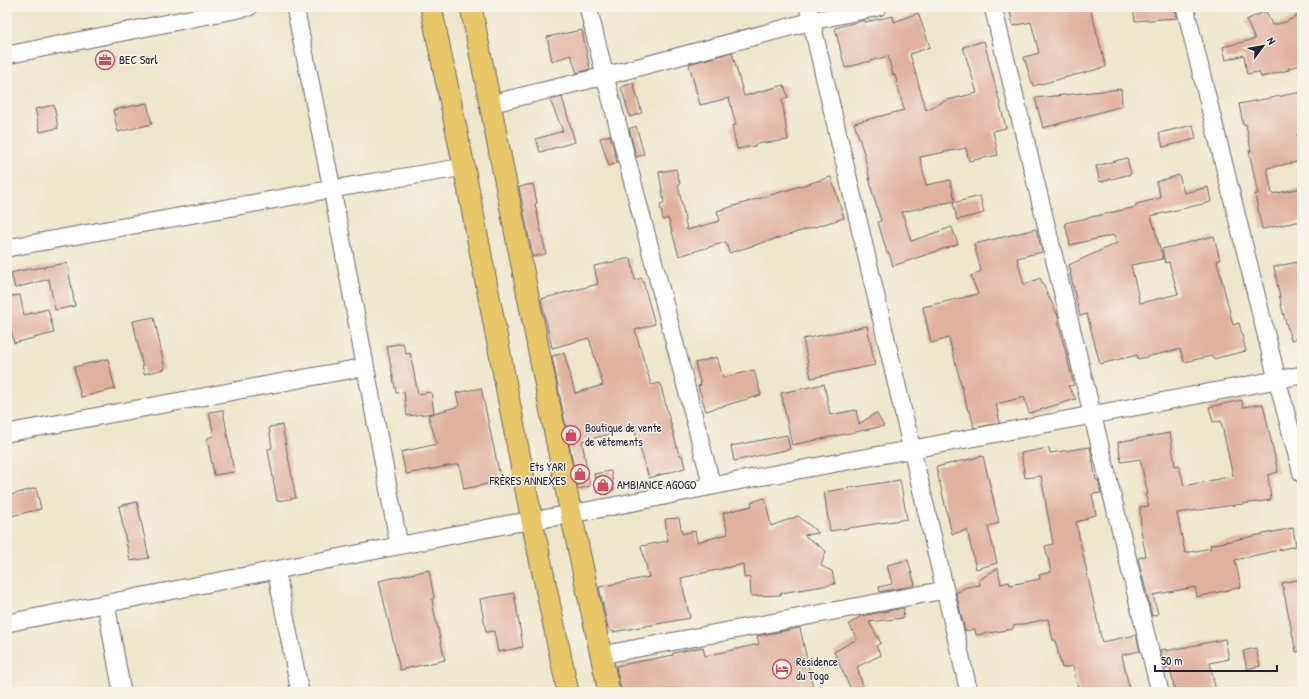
<svg xmlns="http://www.w3.org/2000/svg" width="1309" height="699" viewBox="0 0 1309 699" font-family="'Patrick Hand',sans-serif">
<style>
.building{fill:#e0b19f}
.lines{fill:none;stroke-linecap:round;stroke-linejoin:round}
.minor-casing{stroke:#69676d;stroke-width:19}
.major-casing{stroke:#69676d;stroke-width:23}
.minor{stroke:#fff;stroke-width:17}
.major{stroke:#e9c769;stroke-width:21}
.labels{text-anchor:middle;stroke-width:3;stroke-linejoin:round;paint-order:stroke}
.poi-label{font-size:12px;fill:#22223b;stroke:#f7f3e8;text-anchor:start}
</style>
<rect width="100%" height="100%" fill="#f7f3e8"/>
<filter id="ink" filterUnits="userSpaceOnUse"><feTurbulence type="fractalNoise" baseFrequency=".025" numOctaves="2"/><feDisplacementMap in="SourceGraphic" scale="8" xChannelSelector="R" yChannelSelector="G"/><feConvolveMatrix kernelMatrix="1 2 1 2 8 2 1 2 1" color-interpolation-filters="sRGB"/></filter>
<filter id="wash" filterUnits="userSpaceOnUse"><feTurbulence type="fractalNoise" baseFrequency=".012" numOctaves="4" result="noise"/><feDisplacementMap in="SourceGraphic" scale="16" xChannelSelector="R" yChannelSelector="G"/><feGaussianBlur stdDeviation="0.9" result="paint"/><feColorMatrix in="noise" values="0 0 0 0 0 0 0 0 0 0 0 0 0 0 0 0 0 1.4 0 .05"/><feComposite in="paint" operator="in"/></filter>
<g filter="url(#wash)">
<rect width="100%" height="100%" fill="#eee6cb"/>
<g id="blocks">
<!-- building -->
<path class="building" d="M1009,7H1090L1106,67L1033,86L1024,57L1039,53L1031,22L1013,26Z
M1133,7H1175L1177,18L1135,21Z
M1266,11L1272,25L1286,22L1302,13V32L1300,33L1302,45V65L1288,68L1289,70L1261,77L1259,72L1247,74L1244,55L1226,60L1223,47L1255,39L1246,20Z
M918,13L930,47L910,54L926,110L947,100L977,93L963,47L984,41L1006,128L993,131L998,155L969,161L966,148L920,157L926,185L950,180L955,201L902,212L911,241L952,227L958,244L893,266L889,253H887L878,222L881,221L872,191L864,153L854,123L904,110L895,75H893L888,56L845,68L835,28L865,20V22L893,16L894,22Z
M582,30L590,69L577,73L571,55L552,61L547,37Z
M732,52L744,96L784,85L788,97L782,99L788,140L755,144V146L737,149L732,126L736,125L729,98L700,105L689,64Z
M633,83L642,113L630,117L621,87Z
M1121,89L1122,106L1043,128L1035,98Z
M1302,92V134L1297,135L1302,161L1267,168L1272,194L1302,188V221L1262,229L1255,194H1258L1249,151H1251L1246,124L1243,125L1239,104Z
M562,97L575,142L540,152L536,139L563,131L550,100Z
M147,103L152,124L118,132L113,110Z
M54,105L58,128L40,132L35,109Z
M1193,125L1196,139L1163,147L1159,133Z
M636,126L644,154L636,157L629,129Z
M610,135L617,163L609,166L600,138Z
M1127,158L1131,174L1100,182L1096,166Z
M676,169L680,184L678,185L687,230L720,221L717,211L831,177L844,218L729,253L726,242L679,256L668,218L663,220L660,204L664,203L659,172Z
M1179,175L1184,193L1208,187L1211,202L1151,216L1163,259L1131,265L1140,303L1178,294L1169,262L1165,263L1162,249L1214,236L1220,260L1217,261L1233,325L1239,323L1246,351L1213,359L1212,356L1184,362L1180,349L1138,359L1137,355L1100,364L1087,314L1080,316L1070,273H1071L1069,265L1117,243L1114,235L1070,245L1065,223L1136,207V204L1161,198L1156,182Z
M533,184L537,203L535,204L546,254L533,257L519,187Z
M980,196L984,213L957,220L953,203Z
M1036,229L1042,252L1017,258L1024,285L1040,278L1059,318V321L1058,322L1074,385L1068,386L1076,399L1029,413L1024,397L996,404L1000,423L974,428L970,411H968L949,338L931,343L923,307L978,294L971,276L981,271L974,244Z
M631,258L635,280L642,278L655,324L635,330L651,385L660,383L679,455H682L685,468L649,478L634,428L582,441L590,486L578,489L552,356L564,353L575,393L603,385L589,338L552,348L541,299L598,284L594,266Z
M1302,261V337L1291,340L1282,309L1274,267Z
M67,263L75,306L55,310L49,279L15,288L11,273L32,268V269Z
M20,295L24,315L48,309L54,333L14,343L7,314V297Z
M154,317L165,369L144,374L133,321Z
M867,326L875,365L811,378L803,339Z
M403,343L406,354L410,353L418,394L431,392L434,413L407,416L404,392L396,393L387,346Z
M717,357L723,378L754,370L761,395L706,411L698,386L701,385L695,363Z
M108,359L115,389L81,397L74,367Z
M824,384L830,415L856,410L859,424L876,413L884,426L792,445L781,393Z
M481,388L501,481L464,489L459,464L406,474L401,452L437,444L428,415L459,406L456,393Z
M1242,400L1243,407L1263,404L1278,472L1268,475L1271,500L1177,513L1185,553L1211,548L1210,545L1293,528L1296,546L1235,560L1241,587L1197,597L1195,587L1153,595L1158,614L1152,616L1138,558L1146,556L1141,531L1140,507L1149,506L1145,494H1148L1140,459L1121,462L1118,442L1170,433L1175,466L1179,465L1184,486L1233,476L1221,421L1213,422L1209,407Z
M223,410L234,472L214,475L207,438L214,436L209,412Z
M282,425L296,498L277,501L268,449L272,448L269,427Z
M787,435L790,449L734,461L731,446Z
M1090,447L1096,480H1098L1101,493L1092,494L1096,515L1087,517V519L1076,522L1102,642L1136,635L1140,651L1122,655L1130,692H1079L1073,666L1062,668L1055,640H1053L1048,619L1013,626V629L976,635L975,629L965,631L956,593L966,587L980,585L979,580L998,568L1001,584L1009,582L1010,585L1040,579L1039,575L1051,572L1045,546L1053,544L1041,476L1025,478L1021,453L1049,448L1050,453Z
M983,456L999,523L988,526L997,563L976,569L967,530L952,534L936,467Z
M611,471L614,490L597,493L594,474Z
M900,480L907,519L830,531L824,492Z
M36,488L41,509L7,517V496Z
M765,498L771,526L798,516L819,533L804,535L826,551L821,566L832,571L835,584L781,593V595L751,596L750,577L744,578L743,564L681,578L690,618L613,632L608,628L599,587L649,577L641,546L668,541L665,519L679,518L682,534L695,531L697,542L728,534L723,513L752,506L751,502Z
M137,502L149,558L130,561L119,506Z
M908,560L915,585L880,592L879,587L892,584L887,565Z
M429,570L434,598L432,599L434,612L445,660L400,670L379,581Z
M1302,579V651L1296,652L1282,583Z
M514,593L523,647L498,652L494,631L486,632L480,599Z
M904,608L903,618L869,622L881,643L876,646L881,655L857,667L864,689L852,692L834,652L857,639L849,624L861,616Z
M800,628L814,692H621L616,666L673,655V653L703,647L705,656L759,644L757,636Z
M1225,639L1229,659L1210,663L1216,692H1175L1170,668L1165,669L1160,650L1166,649V651Z
M1256,648L1260,666L1247,669L1243,651Z"/>
</g>
</g>
<g filter="url(#ink)">
<use href="#blocks" fill-opacity="0" stroke="#69676d" stroke-width="1"/>
<g class="lines">
<!-- minor casing -->
<g class="minor-casing">
<path id="minor" d="M295,7L332,189L399,545
M588,7L605,76L712,486
M808,7L969,692
M993,7L1160,692
M1185,7L1277,379L1302,474
M7,55L249,7
M490,104L605,76L812,21L878,7
M7,248L332,189L464,167
M7,433L365,367
M276,570L300,692
M106,604L122,692
M7,623L509,524C590,513 669,494 748,479C933,446 1118,411 1302,375
M601,655L945,590"/>
</g>
<!-- major casing -->
<g class="major-casing">
<path id="major" d="M431,7L464,167L532,521L568,692
M471,7L571,514L609,692"/>
</g>
<!-- minor -->
<use href="#minor" class="minor"/>
<!-- major -->
<use href="#major" class="major"/>
</g>
</g>
<!-- icons -->
<defs>
<g id="office-ring" transform="scale(1)"><circle r="9.5" fill="#f7f3e8" stroke="#d1495b" stroke-width="1.5"/><path d="M-6-3h4V-5.5h4V-3h4V5H-6ZM-1-4.5V-3h2v-1.5ZM-6 0V1H6V0Z" fill="#d1495b"/></g>
<g id="shop-ring" transform="scale(1)"><circle r="9.5" fill="#f7f3e8" stroke="#d1495b" stroke-width="1.5"/><path d="M-5-2.5h2.3a2.7 3.5 0 0 1 5.4 0H5L5.5 6h-11ZM-1.5-2.5h3a1.5 2.3 0 0 0-3 0Z" fill="#d1495b"/></g>
<g id="hotel-ring" transform="scale(1)"><circle r="9.5" fill="#f7f3e8" stroke="#d1495b" stroke-width="1.5"/><path d="M-6-4.5h1.5V1H6V5H4.5V3h-9V5H-6ZM-4 0a1.8 1.8 0 1 1 3.6 0ZM.5 0V-2.5h3Q6-2.5 6 0Z" fill="#d1495b"/></g>
</defs>
<g fill-rule="evenodd">
<use href="#office-ring" x="105" y="60"/>
<use href="#shop-ring" x="571" y="435"/>
<use href="#shop-ring" x="580" y="474"/>
<use href="#shop-ring" x="603" y="485"/>
<use href="#hotel-ring" x="782" y="669"/>
</g>
<g class="labels">
<!-- poi labels -->
<g class="poi-label">
<text x="119" y="64">BEC Sarl</text>
<text x="585" y="432">Boutique de vente<tspan x="585" dy="14">de vêtements</tspan></text>
<text x="566" y="471" text-anchor="end">Ets YARI<tspan x="566" dy="14">FRÈRES ANNEXES</tspan></text>
<text x="617" y="489">AMBIANCE AGOGO</text>
<text x="796" y="666">Résidence<tspan x="796" dy="14">du Togo</tspan></text>
</g>
</g>
<!-- margin -->
<rect width="1309" height="699" fill="none" stroke="#f7f3e8" stroke-width="24"/>
<!-- north arrow -->
<g transform="translate(1263 46) rotate(58)" stroke="#f7f3e8" stroke-width="3" paint-order="stroke">
<path d="M0-3L7 15L0 10L-7 15Z" fill="#22223b"/>
<text y="-6" font-size="11" font-weight="bold" text-anchor="middle" fill="#22223b">N</text>
</g>
<!-- scale -->
<path d="M1155 665v6h122v-6" fill="none" stroke="#22223b" stroke-width="2"/>
<text x="1161" y="665" font-size="12" fill="#22223b" stroke="#f7f3e8" stroke-width="3" paint-order="stroke">50 m</text>
</svg>
